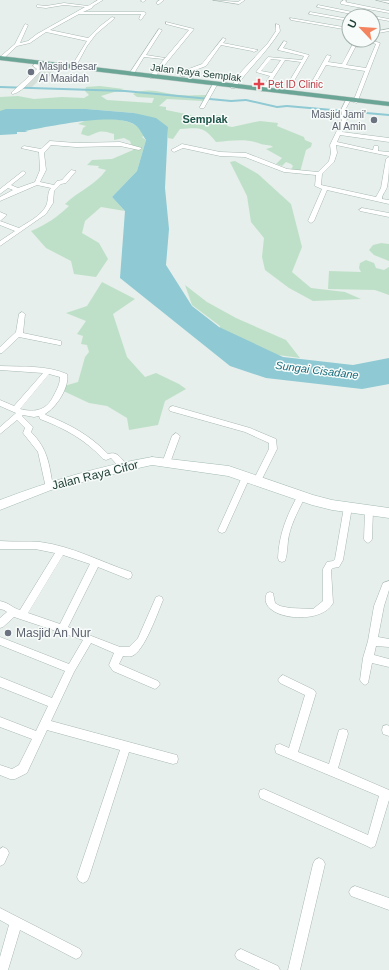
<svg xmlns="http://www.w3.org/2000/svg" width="389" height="970" viewBox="0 0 389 970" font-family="Arial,sans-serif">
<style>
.built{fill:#d4dfda}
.green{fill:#bfe0c8}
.water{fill:#8ec9d4}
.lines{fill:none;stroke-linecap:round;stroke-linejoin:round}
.canal{fill:#8ec9d4;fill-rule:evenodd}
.street-casing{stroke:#a8b8b2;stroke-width:1}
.secondary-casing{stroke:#a4bbb3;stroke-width:1}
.primary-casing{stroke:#c2cac8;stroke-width:1}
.street{fill:#fff;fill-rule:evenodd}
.secondary{fill:#fff;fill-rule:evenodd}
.primary{fill:#6aa596;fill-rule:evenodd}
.worship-dot{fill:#6b7280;stroke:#f7fbf9;stroke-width:1.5}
.health-dot{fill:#e0444e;stroke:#f7fbf9;stroke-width:1.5}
.labels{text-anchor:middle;stroke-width:3;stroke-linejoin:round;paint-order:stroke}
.far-worship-label{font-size:10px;fill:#5b616d;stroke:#f7fbf9;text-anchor:start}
.far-street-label{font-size:10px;fill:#24423a;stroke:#f7fbf9}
.far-health-label{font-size:10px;fill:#be3a42;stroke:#f7fbf9;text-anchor:start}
.far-neighbourhood-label{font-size:11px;font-weight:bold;fill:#1f5548;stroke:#f7fbf9}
.far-water-label{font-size:11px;font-style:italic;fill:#1c6f80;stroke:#f7fbf9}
.street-label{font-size:12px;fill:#24423a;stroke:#f7fbf9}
.worship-label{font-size:12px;fill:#5b616d;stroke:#f7fbf9;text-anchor:start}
</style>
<rect width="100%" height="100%" fill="#e6efeb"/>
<!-- built -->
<path class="built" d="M43,67L57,68L45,81L39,80L31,88L23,87Z"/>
<!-- green -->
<path class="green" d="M100,86L124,89L101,96L107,100L152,103L154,98L137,97L133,94C149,86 163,94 180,95C189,96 199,95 208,95L203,101L167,99L159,106L166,107V110L196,116L221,115L222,117L221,120L229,122L227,126L232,127L260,121L278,123L277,126L304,137L305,140L312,143L311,147L306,150L300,172L290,171L293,166L291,164L286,162L282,166L276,164L282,158L266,149L273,147C269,144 265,146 261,144C245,138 233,141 216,142C203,126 200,128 180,129L173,139L168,138V127L134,113L86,109L0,111V97L18,96L34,99L62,97L84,98L89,95L85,91L86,87Z
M91,118C109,119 135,117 145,135L142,137L146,140L137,171L112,197L125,211L101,207L85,221L82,233L99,243L108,259L96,277L74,274L71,261L46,248L31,231C46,225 57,217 69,206L65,204C77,192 97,184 106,170L98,168L99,166L87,165L92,160L112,159L133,150L130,141L124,138L114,140V134C99,129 100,132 88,136L81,134L83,128L86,126L78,124Z
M235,161L258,174L291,204L302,247L292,272L311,288L345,292L361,299L313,301L289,288L265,270L262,257L264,238L251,222L247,196L230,162Z
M381,243L389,244V261L374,255L369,250L373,245Z
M366,260L374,263L376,268L384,270L389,267V295L375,290L328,289L329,271L361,272L359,268L360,263Z
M102,282L135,299L113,314L127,357L145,377L156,373L179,384L186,389L165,401L158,425L129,430L127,418L107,406L89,403L57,388L78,382L85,357L89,352L87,345L81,344L83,336L77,334L86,321L66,313L87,306Z
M185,285L207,302L236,318L286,340L300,358L278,355L220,336V326L192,305Z"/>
<!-- water -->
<path class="water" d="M6,109H86L134,113L156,118L168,127L165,188L169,229L166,265L192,306L219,327L283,357L353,365L389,358V384L362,389L266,378L230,366L120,278L125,211L112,197L137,171L146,140C143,136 140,128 135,125C117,112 53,126 30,130L25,131L28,132H17V134L0,135V111Z"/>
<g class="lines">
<!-- canal -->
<path class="canal" d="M0,86L125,90L231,100L246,99L277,106L287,105L389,114V116L287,107L277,108L246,101L231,102L125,92L0,88Z"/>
<!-- street casing -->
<g class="street-casing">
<path id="street" d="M98,0H103L93,6L92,8L83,12H144L146,13L141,20L139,19L141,14H79L50,30L88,38L99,27L112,17L115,18L96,34L87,46L75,68L71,67L87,41L46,32L30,43L17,46L3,59H0V57L15,44L25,24L28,25L20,43L28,41L37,34L85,7L64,5L46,8L37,7V5L46,6L64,3L88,6Z
M142,0H146L143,2L141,1Z
M160,0H164L159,4H157V2Z
M213,0L238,2L241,0H245L239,4Z
M344,0L347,1L345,2L389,11V13L341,4V2Z
M376,0L389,1V3Z
M318,5L367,15L369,16H361L317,7Z
M310,12L349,19V21L309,14Z
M372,16H373L389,19V21L373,18Z
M290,18L349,28V30L291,20Z
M166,22L194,29L154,78H150V76L189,30L166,24Z
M276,24L279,25L280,31C267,52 249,68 235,88H231V87L241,72L268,43L276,31Z
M159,29L162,30L146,55L165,58L163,59L144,57L133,75H129V74Z
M389,29V31L373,34V32Z
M223,38L226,39L223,43L258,50L254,52L252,51L221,45L206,66L190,72L185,76H181V74L186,70L202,64Z
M355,40H359L346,65L366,68L376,44L363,40H370L380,43L357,103L353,102L365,71L326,65L314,86H310V85L327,55L331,56L328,62L342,64Z
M284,41L287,42L283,48L309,55L294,81L290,80L301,62L285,60L265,91H261V90L270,76L256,72L268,57L302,60L304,56L278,50ZM271,59L281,60L272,73L261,71Z
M36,62L40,63L38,66L42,68V70C35,76 21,94 12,94V92L37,69L33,66Z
M213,84L217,85L204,108H200V107Z
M346,100L350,101L345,110L346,114L344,117L347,119L342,132L389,138V142L340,135L337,142L373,150L374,146H378V151L389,152V156L336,145L337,153L334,162L322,174L321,185L376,197L381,188L386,159L389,157C389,167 389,178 387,187C386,191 382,194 382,199L389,200V204L327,190L314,221L311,223L308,221L322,189L315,186L316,175L284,172L245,157L220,156L183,148L174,152L171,150L182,144L220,152L246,153L287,169L318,172L329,161L331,153L330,145L342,120L339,117L342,114L341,110Z
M50,141L76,143L120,142L142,148L139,150L120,146L76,147L51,145L44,153L46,170L40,182L54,185L57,181L62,180L71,170L76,171L66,183L61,184L54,191L53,203L46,214L0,246V241L15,231L0,225V221L19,228C28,222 41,216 46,206C49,200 47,192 51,188L37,185L0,201V197L13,190L8,188L0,194V189L23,171L26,173L25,174L11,185L18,188L35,182L40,170L39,152L21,148L24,146L41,149Z
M362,208L389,213V217L360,211L359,210Z
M0,212L7,215L0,221Z
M22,312L25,314L23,333L61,341V345H59L19,337L2,353H0V347L16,332L19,314Z
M0,366C22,367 46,365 67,374C70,387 56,408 45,414L46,415C69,424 90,435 108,454C117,451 120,457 126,464L127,466L126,468H120L111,458L106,460L103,459C86,440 64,428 40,419L39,416L34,417L23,415L22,416L33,427L31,432C48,449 49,464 53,486L52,488H46L38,452L23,433L25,428L17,420L0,434V427L16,413L0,406V400L14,406L43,373L0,370ZM49,374L60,377C60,384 57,389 54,395C47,410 36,413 20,409Z
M173,406L250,428L276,439L277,449L260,483H254L253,481L269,449V443L245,432L170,411L169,409L170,407Z
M176,433L180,436L170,463L166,466L163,465L162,463L172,436Z
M246,474L249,475L250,477L226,530L225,532L222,533L219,532L218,530L242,477L243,475Z
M301,494L304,495L305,497C299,509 292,522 289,535C287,543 288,553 285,561L282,562L279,561L278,558C279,534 287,515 298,495Z
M348,504L351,505L352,507L343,560L339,567L333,568L331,570L333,603C321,627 255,619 267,593L270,592L273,593L275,603L280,606L290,608L313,609L323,601V569L327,562L333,561L335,559L344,507L345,505Z
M369,507L372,508L373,510L372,539L371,541L368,543L365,541L364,539L365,510L366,508Z
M0,541C13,542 27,541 40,542C72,546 101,562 131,572L132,575L131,578L128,579L98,567L68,627L120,647H129L138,638L156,597L159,596L162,597L163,600C158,612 144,652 132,656C130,657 126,656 123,656L119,664L158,681L160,684L158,687L155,689L113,671L109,665L114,653L91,643L74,672L51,721L173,754L177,755L178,759L177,763L173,764L129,752L89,877L87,881L83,883L79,881L77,877L120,750L47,730L27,773L15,779H10L0,775V765L12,769L19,765L32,739L0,727V717L36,731L48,706L0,687V677L52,698L65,671L0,645V637L69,664L83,640L14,617L3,627L0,628V618L7,612L4,610L0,609V601C10,603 12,608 20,610L55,553L35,549H0ZM63,555L90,564L60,624L28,613Z
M389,581V590L384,606L378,637L389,639V647L376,646L374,655L389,659V667L372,663L368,683L365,685L362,683L360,680L363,658L368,641L374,606L383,583Z
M283,675L314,690L316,693L298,752L329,764L339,730L343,729L347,730L348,734L338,768L389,790V800L375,846L371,848L367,846L260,798L259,794L260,790L264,789L368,835L379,796L276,753L275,749L276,745L280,744L289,748L305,695L280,683L278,680L280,677Z
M387,725L389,726V736L383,734L382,730L383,726Z
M3,847L7,849L9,853L4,864L0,866V849Z
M319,858L323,860L325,864L300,970H288L313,864L315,860Z
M355,886L389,898V910L351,896L349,892L351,888Z
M0,908L80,949L82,953L80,957L76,959L72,957L20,930L8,970H0V957L9,925L0,920Z
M241,949L278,966L280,970H260L237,959L235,955L237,951Z"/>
</g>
<!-- secondary casing -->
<g class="secondary-casing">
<path id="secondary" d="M152,457L229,466L313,495L332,500L389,508V518L332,510L312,505L228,476L152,465L125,471L51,490L0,510V500C50,481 100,466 152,457Z"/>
</g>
<!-- primary casing -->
<g class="primary-casing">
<path id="primary" d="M0,56L389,102V106L0,60Z"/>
</g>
<!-- street -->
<use href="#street" class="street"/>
<!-- secondary -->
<use href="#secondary" class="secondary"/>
<!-- primary -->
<use href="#primary" class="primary"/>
</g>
<!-- markers -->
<g class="worship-dot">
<circle cx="31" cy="72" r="4"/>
<circle cx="374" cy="120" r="4"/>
<circle cx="8" cy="633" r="4"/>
</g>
<path class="health-dot" d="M257 78h4v4h4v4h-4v4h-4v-4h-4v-4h4z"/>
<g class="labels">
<!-- far-worship labels -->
<g class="far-worship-label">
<text x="39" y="70">Masjid Besar<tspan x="39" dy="12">Al Maaidah</tspan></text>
<text x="366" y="118" text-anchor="end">Masjid Jami'<tspan x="366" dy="12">Al Amin</tspan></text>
</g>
<!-- far-street labels -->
<g class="far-street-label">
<text transform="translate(196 72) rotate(7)" y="4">Jalan Raya Semplak</text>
</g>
<!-- far-health labels -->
<g class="far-health-label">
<text x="268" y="88">Pet ID Clinic</text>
</g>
<!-- far-neighbourhood labels -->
<g class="far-neighbourhood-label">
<text x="205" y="123">Semplak</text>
</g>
<!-- far-water labels -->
<g class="far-water-label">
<text transform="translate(317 370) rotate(7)" y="4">Sungai Cisadane</text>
</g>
<!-- street labels -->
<g class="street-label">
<text transform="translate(95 475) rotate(-14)" y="4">Jalan Raya Cifor</text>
</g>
<!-- worship labels -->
<g class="worship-label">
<text x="16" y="637">Masjid An Nur</text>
</g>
</g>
<!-- north arrow -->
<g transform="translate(361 28) rotate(295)"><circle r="19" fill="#f7fbf9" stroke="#a3b1ad"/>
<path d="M0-3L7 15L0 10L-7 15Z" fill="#f4845f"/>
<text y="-6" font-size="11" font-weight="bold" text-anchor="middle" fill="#24423a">U</text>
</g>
</svg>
